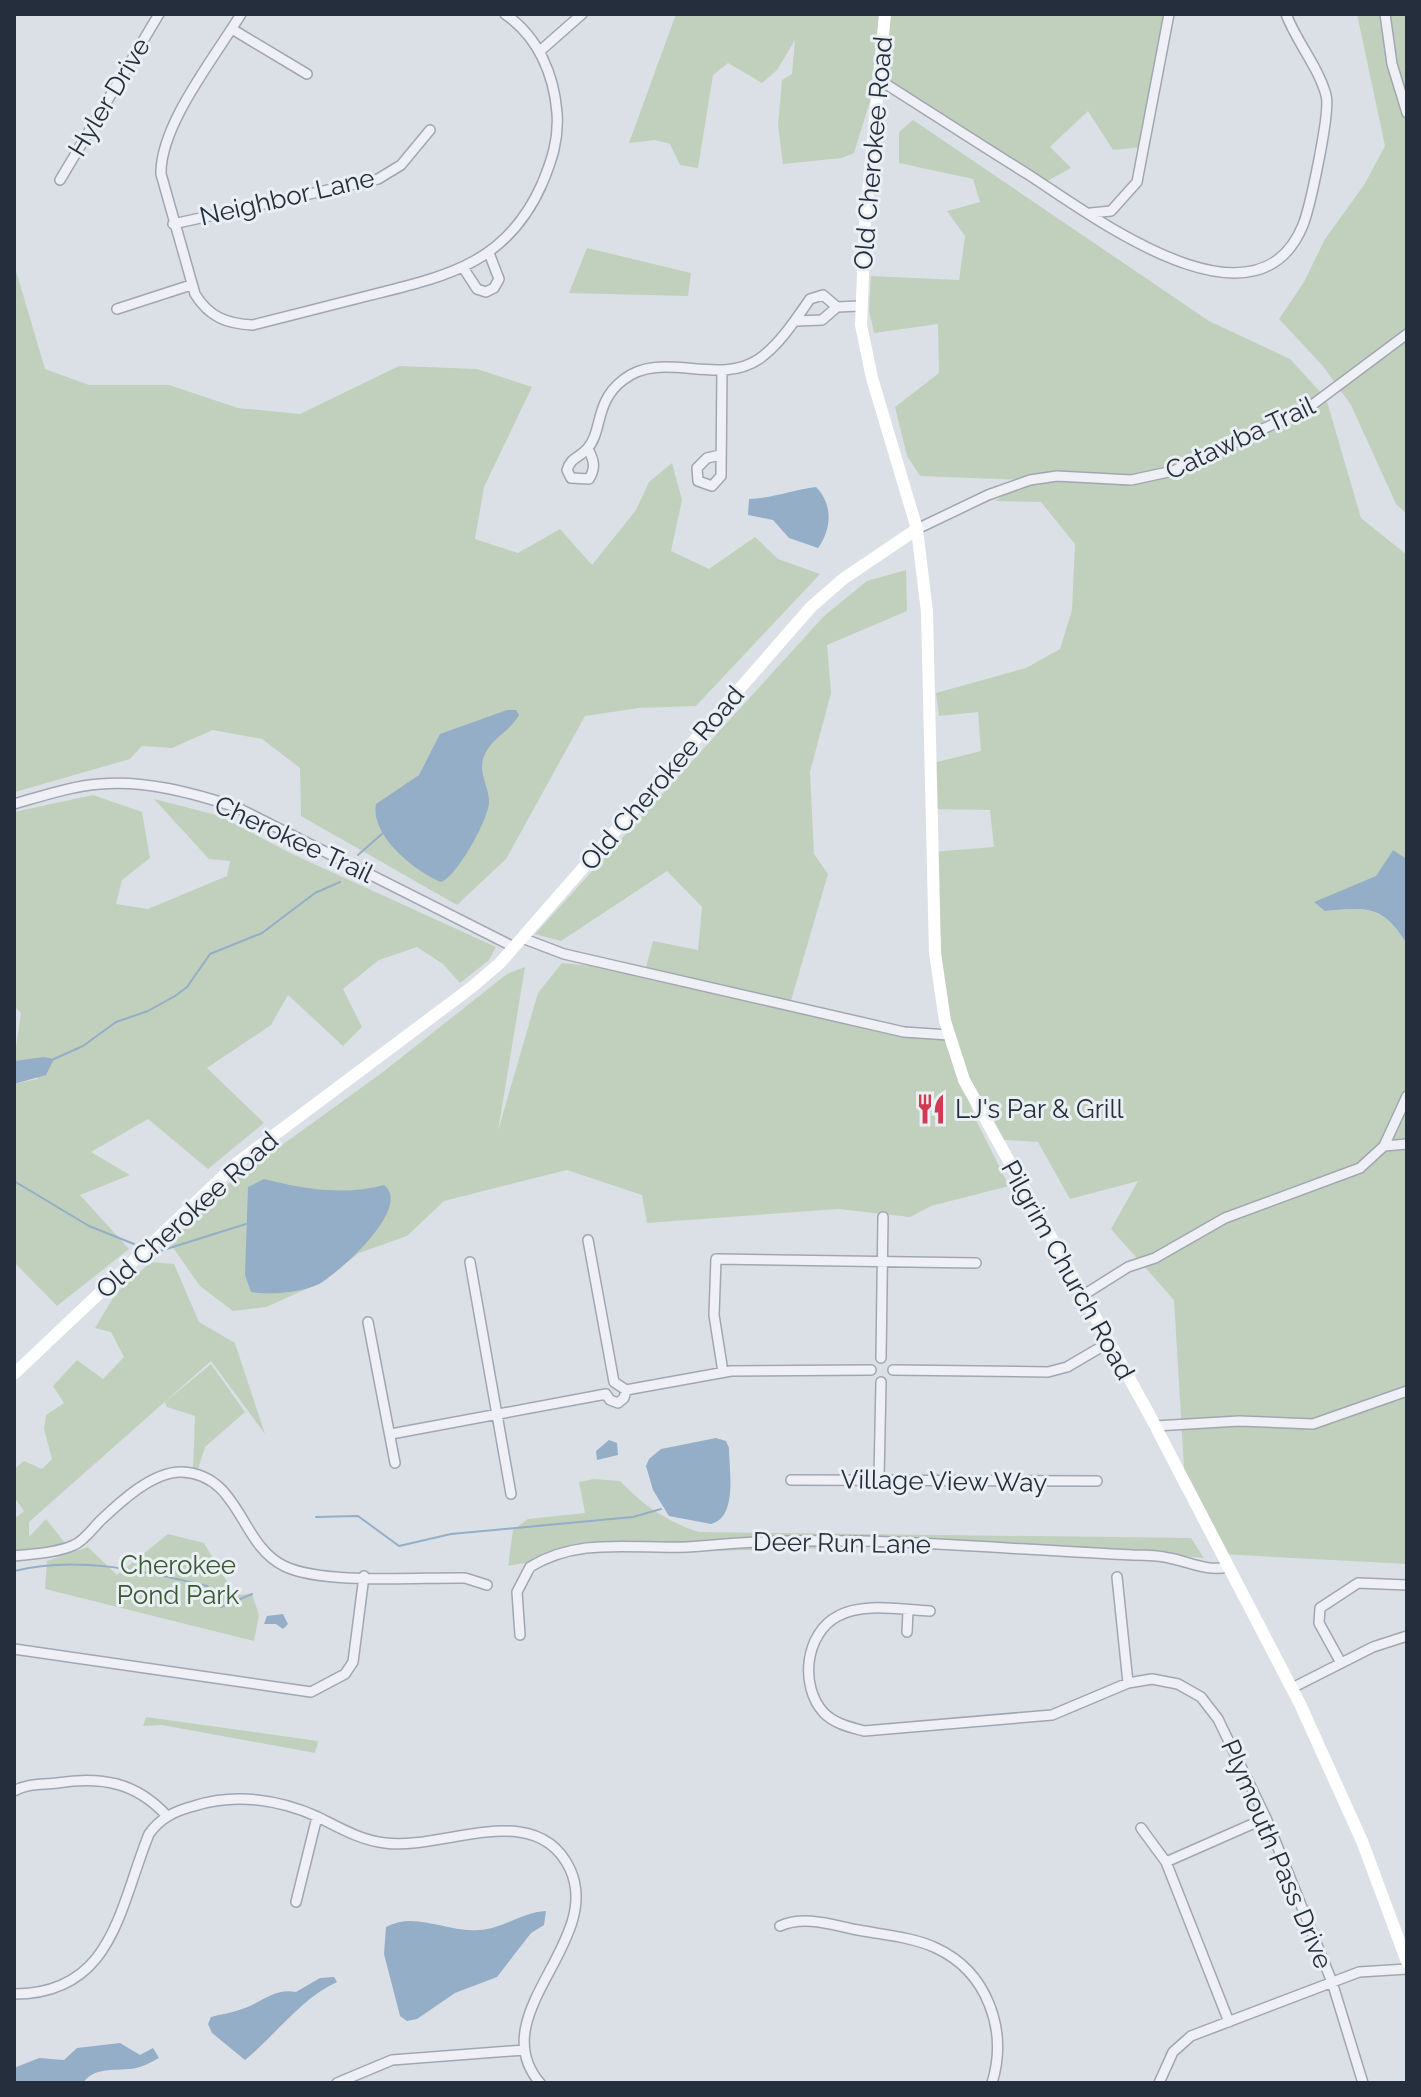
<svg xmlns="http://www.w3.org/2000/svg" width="1421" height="2097" viewBox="0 0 1421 2097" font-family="Raleway,sans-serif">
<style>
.green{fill:#c1d0bc}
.water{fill:#94aec8}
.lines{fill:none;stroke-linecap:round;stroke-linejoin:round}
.stream{stroke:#94aec8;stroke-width:2}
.street-casing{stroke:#a1a7b0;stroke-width:12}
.street{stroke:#eef0f5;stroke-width:9}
.secondary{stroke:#fff;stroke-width:12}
.labels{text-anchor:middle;stroke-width:6;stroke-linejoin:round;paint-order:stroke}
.street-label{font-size:26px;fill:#252e3d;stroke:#eaeff4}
.poi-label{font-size:26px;fill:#252e3d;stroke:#eaeff4;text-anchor:start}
.park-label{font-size:26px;fill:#395932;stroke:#eaeff4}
</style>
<rect width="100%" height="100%" fill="#dbe0e6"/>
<!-- green -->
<path class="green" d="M676,14H881L875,85L854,153L842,158L783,164L778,125L782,80L792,74L795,40L777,70L762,83L728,63L713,75L698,168L680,165L670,144L655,140L629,143Z
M885,14H1169L1143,147L1113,150L1088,111L1050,147L1071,168L1042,184L881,81Z
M1357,14H1407V514L1396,504L1351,405L1322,365L1279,319L1304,282L1325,239L1364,185L1385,146Z
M913,120L1209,321L1290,359L1326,398L1361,518L1407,555V859L1393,850L1376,876L1325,911C1369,907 1382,906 1407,944V1564L1221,1554L1185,1484L1174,1300L1111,1229L1138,1181L1070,1199L1038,1142L994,1139L963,1081L974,1116L1009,1186L931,1206L910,1217L838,1209L647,1223L642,1195L567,1170L444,1201L407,1236L359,1253L320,1283L266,1307L233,1311L200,1286L169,1242L228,1184L383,1072L507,974L525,967L498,1131L538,993L562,963L645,971L653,941L698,950L702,907L667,871L561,941L535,934L824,616L867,581L906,570L907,611L827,645L831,693L810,772L814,854L828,874L790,1004L921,1035H949L932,852L994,847L990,810L930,809L929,764L981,751L978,712L939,716L936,693L1026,668L1060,649L1072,610L1075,544L1041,502L995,501L1028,480L920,476L907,456L895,407L939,373L938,324L874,333L869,310L871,276L959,280L965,236L947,211L980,202L973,179L899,163V132Z
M587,248L691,273L688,296L569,293Z
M14,264L45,369L89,385H169L238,408L300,414L399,366L477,369L532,387L484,487L475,539L518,553L560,529L592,565L636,510L649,482L672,463L682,500L671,551L709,569L755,537L778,559L820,574L696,706L639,708L585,716L506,859L457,905L301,816L300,768L262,739L213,730L172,748L142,746L130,759L15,792Z
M93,795L142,812L150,858L122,880L116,904L148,909L227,876L230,861L209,859L154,799L220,816L290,853L496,947L489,960L460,983L443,964L417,947L379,960L343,989L362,1027L343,1046L288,995L271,1025L207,1068L264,1123L208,1169L148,1119L91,1152L130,1175L80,1195L129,1249L57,1306L14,1262V1084L37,1079L53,1059L14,1061L21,1013L14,1006V812Z
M151,1262L174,1264L199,1322L235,1343L265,1434L211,1361L29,1522V1537L46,1519L65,1543L14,1556V1519L24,1511L14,1497V1469L24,1461L42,1469L52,1459L44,1429L46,1415L64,1403L53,1386L77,1360L103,1379L124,1357L111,1332L95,1328L116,1293Z
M211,1364L245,1412L205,1447L198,1469H193L195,1416L167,1407L165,1402Z
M594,1479L620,1481C644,1506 666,1521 699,1532L1191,1538L1204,1558L1120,1550L1027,1554L882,1547L707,1551L632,1543L508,1566L513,1530L528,1519L585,1513L579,1482Z
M168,1534L204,1543L235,1595L252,1594L259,1615L254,1641L45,1589L47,1561L88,1547L117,1575Z
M146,1717L318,1741L315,1753L162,1725L143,1726Z"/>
<!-- water -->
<path class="water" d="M816,487C833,504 832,529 818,548L789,538L773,520L748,515L749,499C773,498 793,490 816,487Z
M507,710H516L519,715C511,730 494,737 486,752C476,771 488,782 489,800C491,816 456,878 441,882C415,871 370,836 376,804L419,775L440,734Z
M1393,850L1407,859V944C1382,905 1369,907 1325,911L1314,902L1376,876Z
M44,1057L54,1059L46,1075L14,1084V1061Z
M264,1179C303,1189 345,1196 384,1185C413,1207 340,1272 319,1284C300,1293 271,1295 251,1292L245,1275L248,1187Z
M716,1438L726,1441L729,1448C729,1469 738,1518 711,1524L669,1516L653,1490L646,1466L649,1459L661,1449Z
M609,1440L617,1443L618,1455L597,1460L596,1451Z
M283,1614L288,1624L283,1629L276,1624H264L267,1616Z
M546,1911L544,1925L531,1933L497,1977L455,1993L417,2019L407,2021L400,2016L384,1954L386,1927C416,1911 447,1933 479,1930C503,1929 522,1912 546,1911Z
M334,1977L337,1982C300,1999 276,2035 245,2060L212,2033L208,2024L211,2017C221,2014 232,2013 242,2009C262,2003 273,1988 296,1992L320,1978Z
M120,2043L140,2055L153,2048L159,2058C153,2061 146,2065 140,2067C121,2073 96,2064 83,2083H14V2068L39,2058L64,2060L77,2048Z"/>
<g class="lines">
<!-- stream -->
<path class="stream" d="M358,855L383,833
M54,1059L83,1046L116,1022L148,1011L175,996L187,987L210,954L262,933L315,893L340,882
M14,1181L89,1226L134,1244
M160,1251L246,1224
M316,1517L358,1516L399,1546L451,1534L633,1517L661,1509
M14,1571C77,1555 145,1571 207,1586L221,1607L252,1594"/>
<!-- street casing -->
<g class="street-casing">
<path id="street" d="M241,14C215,57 160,125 161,174L195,294C209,317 227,324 253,325C292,315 332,305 371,295C448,276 507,263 542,184C552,160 559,139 557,113C554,74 538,37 505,14
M1385,14L1392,64L1407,113
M232,29L307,74
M540,51L582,14
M881,81C930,112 979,144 1029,175C1091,215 1256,341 1303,225C1310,207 1331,111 1326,95C1318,66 1297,43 1286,14
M60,180L159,14
M1091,213L1111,211L1137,182L1169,14
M173,224L378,179L401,165L430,130
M464,269L477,289L486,292L494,288L499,279L489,253
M837,307L860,306
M117,309L191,285
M588,449C594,460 596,468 589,479L571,478L567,470C571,457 579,458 587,449C603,432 594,402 623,380C661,349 718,387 759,359C780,344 796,319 810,299L823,295L837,307L822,320L797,321
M720,455L707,458L697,468L698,481L712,486L721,476L722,370
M917,529L988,495L1030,480L1057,476L1131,480L1173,471L1308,408L1407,334
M14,804C42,796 72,786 100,784C146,780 193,793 236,807L514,947
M522,938L564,954L904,1032L949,1035
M1384,1146L1407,1144
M588,1240L614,1382
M470,1262L511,1494
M1082,1296L1128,1267L1155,1258L1225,1218L1360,1168L1384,1146L1407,1096
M368,1322L395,1463
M881,1358L883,1217
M893,1370L1048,1372L1067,1367L1108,1343
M723,1372L714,1315L716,1259L976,1263
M614,1382L626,1390L731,1371L871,1370
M606,1394L610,1400L618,1403L624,1398L626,1390
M1155,1426L1239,1421L1313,1424L1407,1391
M391,1434L606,1394
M879,1478L881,1382
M791,1480L1097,1481
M14,1556C32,1554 57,1553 74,1545C84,1541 93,1528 100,1521C120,1502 153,1471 182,1472C241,1475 239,1544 284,1566C323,1585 420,1577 465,1578L487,1585
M1117,1577L1128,1683
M930,1611C902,1610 863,1602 838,1616C805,1633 799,1686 824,1713C835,1724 850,1727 864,1731L1052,1715L1128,1683L1152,1679L1178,1684L1201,1697L1218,1719L1266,1818L1332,1982L1363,2083
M907,1632L908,1611
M520,1635L517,1592L530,1567C583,1534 643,1552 701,1546C843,1532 990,1549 1133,1555C1145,1555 1157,1555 1169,1558C1190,1562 1207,1572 1228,1567
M14,1649L311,1692L345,1674L353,1662L364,1576
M1341,1663L1319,1623L1320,1608L1358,1583L1407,1585
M1292,1688L1373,1647L1407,1636
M14,1791C28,1783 42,1785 57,1783C101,1776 136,1782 167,1816
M1141,1828L1166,1862L1229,2022
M1166,1862L1266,1818
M296,1902L317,1817
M780,1926C805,1915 832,1925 858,1930C883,1935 913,1937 936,1948C988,1972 1008,2031 992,2083
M14,1994C113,1994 119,1908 149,1834C160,1818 175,1811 194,1806C234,1793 279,1799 318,1817C340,1828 360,1840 385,1843C443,1851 536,1797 570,1869C604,1942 482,2015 540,2083
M337,2083L392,2060L524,2050
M1159,2083L1173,2052L1191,2036L1359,1972L1407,1969"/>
</g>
<!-- street -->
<use href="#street" class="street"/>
<!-- secondary -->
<path class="secondary" d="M885,14L865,223L861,325L872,378L917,529L927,612L935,953L945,1021L964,1080L1149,1414L1300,1704L1362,1841L1407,1962
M14,1374L237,1163L472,987L500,963L811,607L843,579L917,529"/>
</g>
<!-- icons -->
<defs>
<g id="restaurant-bare" transform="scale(2.4)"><path d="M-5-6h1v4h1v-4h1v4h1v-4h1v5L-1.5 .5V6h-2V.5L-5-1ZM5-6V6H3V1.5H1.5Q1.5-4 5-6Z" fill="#d23a51" stroke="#eaeff4" stroke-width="2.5" paint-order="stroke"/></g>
</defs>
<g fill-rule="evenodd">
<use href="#restaurant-bare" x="931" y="1109"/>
</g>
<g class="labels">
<!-- street labels -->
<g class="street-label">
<text transform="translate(109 97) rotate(-59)" y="9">Hyler Drive</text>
<text transform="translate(873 153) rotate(-85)" y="9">Old Cherokee Road</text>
<text transform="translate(287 197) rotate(-13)" y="9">Neighbor Lane</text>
<text transform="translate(1240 438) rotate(-25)" y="9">Catawba Trail</text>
<text transform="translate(662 778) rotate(-49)" y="9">Old Cherokee Road</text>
<text transform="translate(294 839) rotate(25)" y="9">Cherokee Trail</text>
<text transform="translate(187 1215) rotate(-42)" y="9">Old Cherokee Road</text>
<text transform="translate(1068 1270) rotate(61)" y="9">Pilgrim Church Road</text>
<text transform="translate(944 1481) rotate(1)" y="9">Village View Way</text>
<text transform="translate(842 1543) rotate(1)" y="9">Deer Run Lane</text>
<text transform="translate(1277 1854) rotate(67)" y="9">Plymouth Pass Drive</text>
</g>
<!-- poi labels -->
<g class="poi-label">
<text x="955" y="1118">LJ's Par &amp; Grill</text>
</g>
<!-- park labels -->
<g class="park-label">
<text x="178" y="1574">Cherokee<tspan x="178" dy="30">Pond Park</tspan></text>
</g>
</g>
<!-- border -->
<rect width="1421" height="2097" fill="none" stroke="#252e3d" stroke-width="32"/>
</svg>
